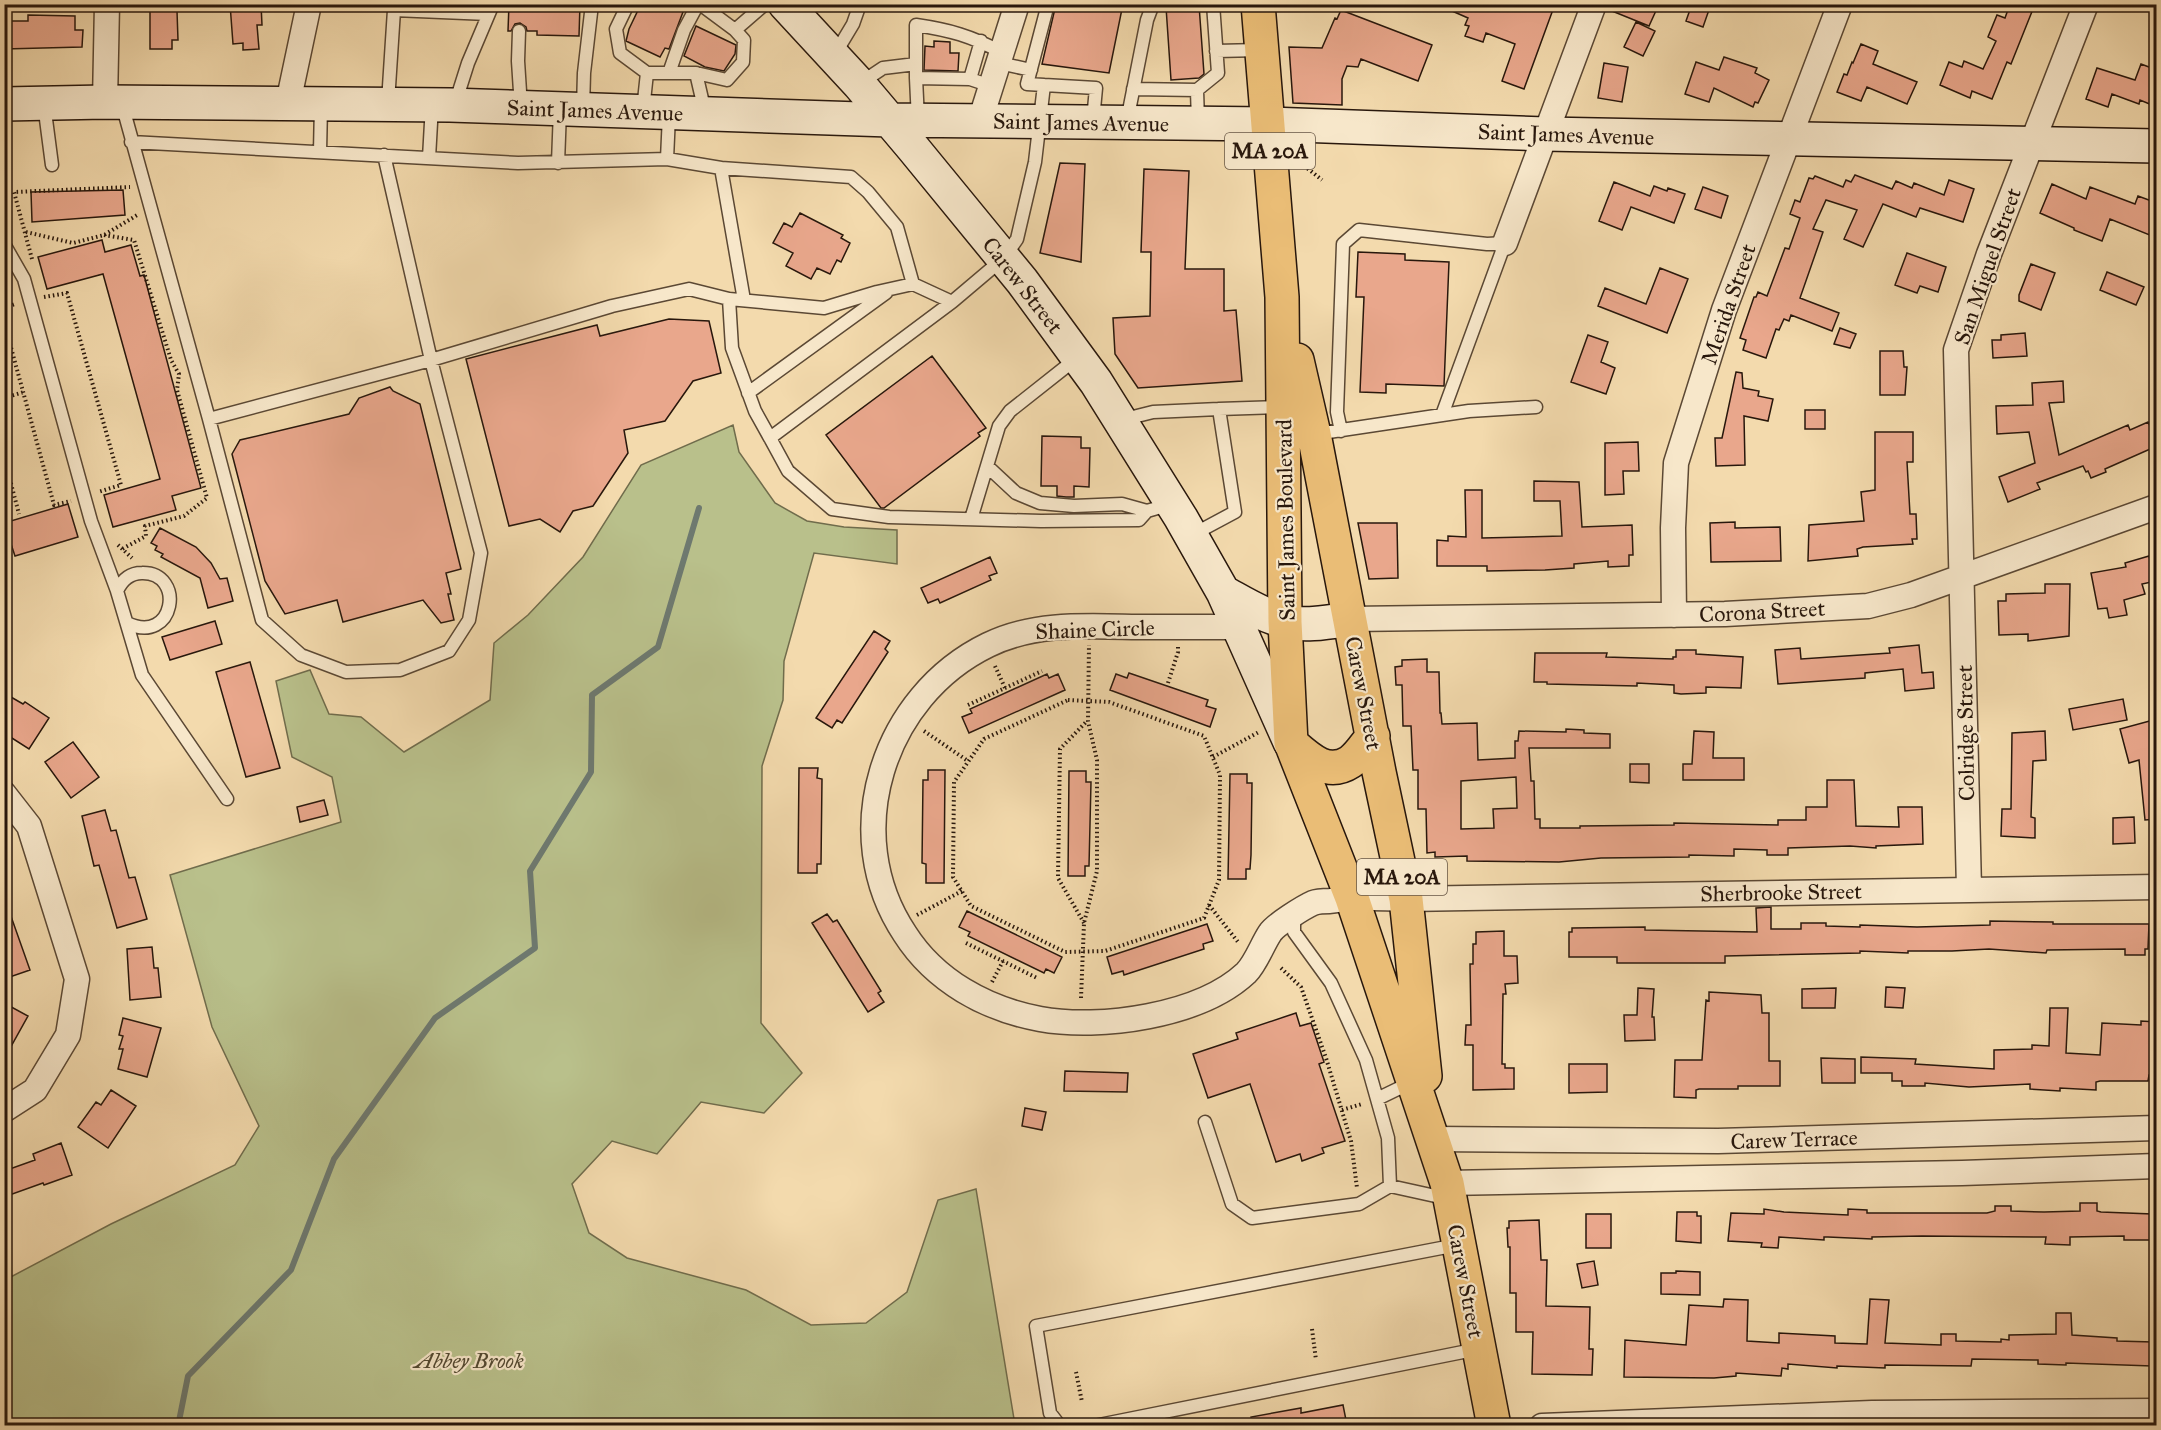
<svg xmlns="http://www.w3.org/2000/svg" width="2161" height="1430" viewBox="0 0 2161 1430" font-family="'IM FELL Great Primer',serif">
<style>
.green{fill:#b9c08b;stroke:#706c4c;stroke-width:1.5}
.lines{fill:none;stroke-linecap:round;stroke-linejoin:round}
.stream{stroke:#6e796f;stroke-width:6}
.building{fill:#e9a78c;stroke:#28170c;stroke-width:1.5;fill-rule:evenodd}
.lane-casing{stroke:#5b4834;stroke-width:15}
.street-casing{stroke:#5b4834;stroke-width:27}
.secondary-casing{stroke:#28170c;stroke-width:36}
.primary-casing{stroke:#28170c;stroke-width:36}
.path{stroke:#28170c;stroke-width:4;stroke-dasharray:1.5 3;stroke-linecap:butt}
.lane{stroke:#f7e7ca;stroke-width:12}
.street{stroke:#f7e7ca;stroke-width:24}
.secondary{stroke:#f7e7ca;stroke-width:33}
.primary{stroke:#eabd76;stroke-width:33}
.labels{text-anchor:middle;stroke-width:4.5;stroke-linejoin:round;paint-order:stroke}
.shield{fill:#f7e7ca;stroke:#665545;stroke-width:1.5}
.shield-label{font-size:21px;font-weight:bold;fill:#28170c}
.street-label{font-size:22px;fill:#28170c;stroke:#f7e7ca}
.park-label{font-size:22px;font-style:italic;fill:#544a32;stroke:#f7e7ca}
</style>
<rect width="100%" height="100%" fill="#f3daad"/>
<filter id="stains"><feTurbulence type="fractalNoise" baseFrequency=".00333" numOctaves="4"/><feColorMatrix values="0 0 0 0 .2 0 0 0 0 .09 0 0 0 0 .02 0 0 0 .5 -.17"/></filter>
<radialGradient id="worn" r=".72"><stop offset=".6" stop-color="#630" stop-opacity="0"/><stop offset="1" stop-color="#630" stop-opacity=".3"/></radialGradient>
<!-- green -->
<path class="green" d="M733,425L739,452L775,503L807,521L844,527L897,530V564L814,553L784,661L783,700L762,766L761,1023L802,1073L764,1113L701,1102L657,1154L612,1141L572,1184L589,1233L627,1258L746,1290L811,1325L866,1323L907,1292L938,1200L976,1189L1015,1425H5V1280L111,1224L235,1165L259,1126L212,1027L170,875L341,822L332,777L292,757L276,681L310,670L329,714L361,717L404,752L490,700L494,643L528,615L583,557L641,465Z"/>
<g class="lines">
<!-- stream -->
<path class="stream" d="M178,1426L188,1376L291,1270L334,1159L435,1018L535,948L530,871L591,772L592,695L658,647L699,508"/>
</g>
<!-- building -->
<path class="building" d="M230,4H261L262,25H257L259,49L243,50V43L233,44Z
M509,4H580L579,36L537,35V31H527L526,27L520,23L515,24L511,31H508Z
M641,4H686L669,49L665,48L660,57L626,41L629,29Z
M1056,4H1123L1109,73L1042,64Z
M1436,4H1497L1515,11L1517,4H1555L1524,89L1502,81L1515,44L1486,33L1483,42L1465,36L1469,26L1465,25L1468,18Z
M1608,4H1659L1649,26L1607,9Z
M1692,4H1711L1703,27L1686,21Z
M2010,4H2035L2011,64L2007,62L1992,99L1972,91L1970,98L1940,85L1949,62L1962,67L1964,61L1983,69L1996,41L1988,37L1997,15L2005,18Z
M1199,5L1204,74L1199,78L1171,80L1166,7Z
M1341,10L1432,45L1418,81L1361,59L1358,67L1347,66L1342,79V105L1293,103L1289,47L1322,48L1335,18L1337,19Z
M150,11H177L178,40H172V49H150Z
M28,15L75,16V30H83L82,47L4,49V21H28Z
M1636,22L1655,31L1643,56L1624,47Z
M696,26L736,45L735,54L724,71L705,67L684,56Z
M934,41L950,42V53H959L958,71L924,70L925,46L934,47Z
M1861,44L1878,51L1873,64L1917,82L1907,104L1867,87L1861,101L1837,92L1844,74L1847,75L1852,62L1853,63Z
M1724,57L1757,68L1755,73L1769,80L1758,103L1755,102L1753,107L1714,88L1709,102L1685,94L1696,62L1719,70Z
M1604,63L1628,67L1622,102L1598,98Z
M2141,64L2157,70V94L2152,105L2140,100L2139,104L2112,94L2108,107L2086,99L2097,68L2135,80Z
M1060,163L1085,164L1081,262L1040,253Z
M1144,169L1189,171L1185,269H1224V311L1236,310L1242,381L1138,388L1115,354L1113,318L1150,316L1151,252H1141Z
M1855,175L1892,189L1896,181L1912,188L1914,183L1944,195L1949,180L1974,189L1963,222L1920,208L1916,217L1883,204L1863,247L1844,239L1857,210L1826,200L1813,229L1823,232L1800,298L1839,313L1832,331L1791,315L1789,321L1784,319L1779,330L1776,329L1766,358L1743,350L1746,340L1740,338L1754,297H1756L1758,292L1767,296L1785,248L1789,249L1800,218L1790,214L1795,200L1800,202L1809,178L1813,179L1815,176L1843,187L1846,180L1851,182Z
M1614,182L1650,196L1654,186L1667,191L1668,188L1685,194L1674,223L1631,207L1622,230L1599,221Z
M2052,184L2086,199L2090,187L2135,204L2138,196L2157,203V238L2110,219L2102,241L2074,230V228L2040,213Z
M1703,187L1728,196L1721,218L1695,209Z
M123,190L125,215L32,222L31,192Z
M800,213L843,235L841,238L850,243L841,262L837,260L830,274L817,268L811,279L786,266L793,253L773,243L784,223L792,227Z
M102,240L105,252L131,245L140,276L144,275L201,488L172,496L176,510L113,527L104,495L160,479L103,274L47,289L38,257Z
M1358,252L1405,254V260L1449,262L1444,386L1386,384V393L1360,392L1364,297H1356Z
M1907,253L1946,267L1938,292L1920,286L1917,293L1895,285Z
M2031,264L2055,273L2041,310L2019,301V295Z
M1660,268L1688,279L1667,333L1598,306L1605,288L1646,304Z
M2107,272L2144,287L2136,305L2100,290Z
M669,319L709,321L721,373L693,381L665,421L624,430L628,453L593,506L573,511L560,532L540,519L509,526L466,359L597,325L600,336Z
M1840,328L1856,334L1850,348L1834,344Z
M2025,333L2027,356L1993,358L1992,340H2001V335Z
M1588,335L1608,342L1601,362L1615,368L1606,394L1571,382Z
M1880,351H1903L1904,367H1907L1905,395H1880Z
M932,356L986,428L978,433L980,436L884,508H881L826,435Z
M1736,372L1742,373L1743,388L1759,391L1758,396L1773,399L1768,421L1744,416L1745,465L1716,466L1715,438H1722Z
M2063,381L2064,402L2049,403L2059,455L2128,425L2130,430L2148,422L2157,441V446L2105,469L2106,472L2091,478L2088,471L2086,472L2083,466L2037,483L2040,489L2008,502L1999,477L2035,463L2029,432L1997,434L1996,406L2033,405L2032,383Z
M390,387L393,391L420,404L461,569L446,573L451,594H448L454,620L441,623L423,600L343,622L337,600L285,614L265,581L232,454L240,440L349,414L359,398Z
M1805,410H1825V429H1805Z
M1875,432H1913V462H1907L1910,514H1916L1917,539H1912L1913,544L1863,547L1857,549L1858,556L1808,561L1809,525L1864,521L1861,492L1875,490Z
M1042,436L1081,437V448H1090L1089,487L1074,486V497H1066L1057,496V486H1041Z
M1638,442L1639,471H1623L1624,494L1605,495V443Z
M1534,481L1579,482L1582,527L1632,525L1633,555H1629V566L1608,567V561L1574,564V568L1545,570L1487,571V566H1437V540L1448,541V536L1466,537L1465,490H1482V538L1562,536L1560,501H1534Z
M68,504L78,537L15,556L10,541L4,543V523Z
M1735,522V528L1780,527L1781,561L1711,562L1710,523Z
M1358,523H1397L1398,578L1369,579Z
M160,528L196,547L211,563L220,579L227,578L233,601L208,608L200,578L161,557L163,554L155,550L157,546L151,543Z
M2149,556L2156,581L2142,584L2145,594L2124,600L2127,615L2109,618L2107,608L2098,609L2091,573L2126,567L2125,563Z
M990,557L997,573L989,576L991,580L940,603L938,599L928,603L921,588Z
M2045,584H2070L2069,636L2028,641V634L1999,635L1998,601H2006V594L2045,593Z
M215,621L222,644L170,660L162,637Z
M874,631L890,641L885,649L888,652L842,723L837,720L832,728L816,718Z
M1919,645L1922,673L1933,672L1934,688L1905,691L1903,669L1865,673V678L1778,684L1775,650L1800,648L1801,659L1890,653L1889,648Z
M1676,650H1696V654L1743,657L1741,688L1706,687V693L1681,694L1674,693V685L1637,683V686L1547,684V682H1534L1535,653H1607L1606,657L1673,659V657H1676Z
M1427,659V672H1439L1440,713H1441L1442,724L1477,723L1478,760L1515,758V741H1518L1519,731L1566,732V729L1584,730V733L1610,734V748H1529L1531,781H1534L1535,819H1540V828H1580V826L1674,825V823L1778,825V820H1806V807H1827V780H1854L1856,826L1899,827L1898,807H1922L1923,844L1876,846V848L1850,846L1788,848V855H1767V850L1734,849V856L1689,855V857L1601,858L1559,862L1467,861V856L1435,857V852L1427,853L1426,809H1418V770H1413L1411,726H1403L1402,685H1396L1395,667L1402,666V660ZM1516,777L1517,808L1493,809L1494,828L1461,829V781Z
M250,662L280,768L246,777L216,672Z
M1129,673L1208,700L1206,706L1216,709L1210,727L1110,690L1116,674L1127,678Z
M1047,674L1049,678L1058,674L1065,690L969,733L962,717L972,713L970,709Z
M4,693L23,704L25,702L49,718L29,749L4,733Z
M2123,699L2127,720L2073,730L2069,709Z
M2157,719V819L2145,820L2139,760L2129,763L2120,729Z
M1694,731L1714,732L1713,758H1744V780H1683V764H1692Z
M2045,731L2046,760L2033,761L2031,817L2035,818V838L2001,836L2002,809H2011L2012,733Z
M73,742L99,777L71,798L45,762Z
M1630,764H1649V783L1630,782Z
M799,768H818L817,778L822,779L821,864H817V873H798Z
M928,770H945L944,883H926V864L922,863L923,780H928Z
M1069,771H1086V782H1091L1089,866H1085V876H1068Z
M1230,774H1247V783H1252L1251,855L1250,869H1246V879H1228Z
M324,800L328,815L300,822L297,807Z
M105,810L111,831L116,830L129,878L135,877L147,919L117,928L99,865L94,866L82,816Z
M2134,817L2135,843L2113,844V818Z
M4,905H7L30,970L4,979Z
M1771,907V929H1801V923H1826V926L1860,927V925L1917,927L1990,925V921L2053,922V924H2149L2148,949H2145V955H2125V949L2047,950L2046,953L1989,949L1952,951H1908V953L1860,951V953L1725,956V963H1617V957H1569V932H1572V928L1645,927V930L1757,932L1756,908Z
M967,911L1062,957L1054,973L1046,969L1044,973L968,936L970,932L959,927Z
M827,914L833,922L837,920L881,991L878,993L884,1002L868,1012L812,923Z
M1207,924L1213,941L1203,944L1204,949L1124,975L1123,971L1112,974L1107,957Z
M1504,931V956H1517L1518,983L1505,984L1506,994H1503L1502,1064H1505V1068H1514V1089L1473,1090V1045H1465L1466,1025H1471L1470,964H1473V944H1476V932Z
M152,947L154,968H158L161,997L130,1000L127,949Z
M1886,987L1905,988L1903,1008L1885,1007Z
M1638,988L1654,989L1652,1017H1654L1655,1040L1625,1041L1624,1015H1637Z
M1836,988L1835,1008H1802V989Z
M1709,992L1761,995L1762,1013H1769V1061H1780V1086H1738V1089H1699L1696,1090V1098L1674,1097L1675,1060H1702L1706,1000L1709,1001Z
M4,1003L28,1016L4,1059Z
M2050,1008H2068L2066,1053L2100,1055L2102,1023L2141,1025V1021L2157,1022V1042H2153L2152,1075H2149L2148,1081H2100L2096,1082V1090L2060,1088V1091L2030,1089V1084L1969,1087L1925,1083V1086H1902V1081H1892V1073H1861V1057L1916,1059L1915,1064L1994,1069V1050L2032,1049V1045L2049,1046Z
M1296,1013L1300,1026L1311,1023L1324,1062L1319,1064L1345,1141L1322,1148L1324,1153L1302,1161L1300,1154L1276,1162L1250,1084L1208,1098L1193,1054L1238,1039L1236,1033Z
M123,1018L161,1028L147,1077L118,1069L123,1049H119L123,1036L119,1035Z
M1821,1058L1855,1059V1083H1822Z
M1569,1064H1607V1092L1569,1093Z
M1065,1071L1128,1073L1127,1092L1064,1091Z
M111,1090L136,1106L108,1148L78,1127L96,1102L101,1105Z
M1025,1108L1046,1112L1042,1130L1022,1126Z
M61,1143L72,1175L44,1185L43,1183L4,1197V1171L35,1160L33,1154Z
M2080,1203H2097V1211L2101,1212L2152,1214L2151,1240H2124V1236L2070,1237V1245L2045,1244L2046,1237L1922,1236L1872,1237V1239L1828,1237H1824V1240L1779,1237L1778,1248L1761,1247L1762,1243L1728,1241L1731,1213L1764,1214V1209L1784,1212L1848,1215V1209L1867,1210V1213H1987L1995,1211V1206H2011V1211L2044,1212L2080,1211Z
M1677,1212H1697V1216H1701V1243L1676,1241Z
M1586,1214H1611V1248H1586Z
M1539,1220L1541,1260H1547L1546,1306L1590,1307L1589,1349H1593L1592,1375L1532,1374L1533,1332H1516V1293H1510V1247H1508L1507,1228H1509V1221Z
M1594,1261L1598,1285L1582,1288L1577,1264Z
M1676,1271L1700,1272V1295L1661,1294V1273H1676Z
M1724,1299L1748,1300L1747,1341L1779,1343V1333L1835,1336V1343L1867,1344L1870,1299L1889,1300L1885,1343L1941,1345V1334H1956V1341L2001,1342V1339L2009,1340V1335L2056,1334V1313H2071L2072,1335L2117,1338V1341L2153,1342L2152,1366L2066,1363V1365L2038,1364V1360L1972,1359L1971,1366L1885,1365V1368L1837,1366V1368L1788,1364V1369L1782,1368L1781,1376L1736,1373V1376L1714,1378L1624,1377L1625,1340L1686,1345L1689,1305L1723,1307Z
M1343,1405L1347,1425H1252L1251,1417L1301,1408V1413Z"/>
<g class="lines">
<!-- lane casing -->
<g class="lane-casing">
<path id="lane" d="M628,4L616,29L620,53L647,73
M700,4L735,30L765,4
M394,10L488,14
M519,31L518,61L521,107
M1216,51L1260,50
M835,54L853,24L860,4
M999,63L1031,70
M669,73L684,30L698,4
M696,73L727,80L743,62L744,40L735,30
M916,78V25C950,30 971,36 1001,52
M970,79L981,41
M859,84L883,68L916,64
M1044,85L1027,84L1048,4
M1133,89L1197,90
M388,102L394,10L392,4
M44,104L52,165
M122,104L209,419L431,360L612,306L689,289L729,299L824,308L877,292L913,284L952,302L1004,258L1017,239L1035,162L1044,85L1096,88L1093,120
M455,104L468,63L493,4
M583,108L584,73L592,4
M643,110L647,73H696L705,112
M918,120L916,78L970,79L991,86
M1127,121L1147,20L1153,4
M1198,122L1197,90L1218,73L1213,4
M131,142L518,163L667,159L669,115
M320,152L321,105
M429,158L432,105
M667,159L721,168L744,300
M558,163L560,110
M721,168L851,177L868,192L897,227L913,284
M4,244L24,279L91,521L117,591L142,675L227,799
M729,299L732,348L755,411L770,438
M952,302L770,438L788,471L832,509L889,517L1041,521L1139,520L1147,511L1171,504
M748,393L886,293
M209,419L262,620L301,655L346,672L400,670L449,651L469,620L481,553L431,360L384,155
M1121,420L1153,412L1219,409
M1341,431L1337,412L1343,244L1359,230L1487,244L1505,243L1442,415
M1315,434L1469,411L1536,407
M987,466L1016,493L1040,503L1074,506L1122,504L1147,511
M971,519L999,426L1010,411L1077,358
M1192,535L1235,512L1219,409L1283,407
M117,591C122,580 130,573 142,573C186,572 175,646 127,623
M1377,1099L1412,1082
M1205,1122L1232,1204L1252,1218L1359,1204L1390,1186L1388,1138L1366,1060L1331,983L1294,932V915
M1390,1186L1449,1199
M1060,1426L1050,1413L1036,1326L1457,1245
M1094,1426L1478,1349"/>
</g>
<!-- street casing -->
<g class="street-casing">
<path id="street" d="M105,102L107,4
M288,103L309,4
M980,121L1017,4
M1505,243L1594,4
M1674,615L1673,528L1676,463L1724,310L1840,4
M1350,619L1725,614L1868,606L1911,595L2156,507
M1238,627C1204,627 1171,627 1138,627C1087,626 1035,622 988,645C883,696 838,834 905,934C935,981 986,1009 1040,1019C1100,1030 1200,1016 1246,973C1256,963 1262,945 1270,933C1275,925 1304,907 1313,903C1318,901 1325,901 1330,901C1356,897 1380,898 1406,899L2156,887
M4,794L29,826L77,979L68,1035L35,1090L4,1110
M1969,889L1956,350L1989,254L2086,4
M1432,1139L1718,1141L2156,1128
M1447,1183L1962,1173L2156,1166
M1542,1426L1872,1413L2156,1411"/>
</g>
<!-- secondary casing -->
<g class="secondary-casing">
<path id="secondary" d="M785,4L859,84L913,148L1022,281L1096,382L1181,518L1223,592L1290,742
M4,104L105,102L450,105L890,120L1268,124L1545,134L2156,146
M1223,592C1243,603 1262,615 1283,621C1304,627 1330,622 1350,619"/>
</g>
<!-- primary casing -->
<g class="primary-casing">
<path id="primary" d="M1258,4L1282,297L1285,622L1291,743L1352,898L1447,1183L1494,1426
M1297,360L1314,434L1379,772L1406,899L1425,1076
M1291,743C1308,758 1327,777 1350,762C1359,756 1366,744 1373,736"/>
</g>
<!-- path -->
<path class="path" d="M1297,160L1322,180
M26,232L73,243L104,235L139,214
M104,235L134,240L171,360L179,374L177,390L207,498L184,516L145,526L146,536L122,549
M32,259L14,192L130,187
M44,297L67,293L121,485L98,492
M4,308L15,304
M4,322L54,505L71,501
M4,398L24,392
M4,457L19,514
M118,545L132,558
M995,666L1005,688
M1168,683L1178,652V647
M1068,700L1109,702L1204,736L1220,775L1219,880L1204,918L1105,951L1065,952L971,906L953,877L954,782L984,739Z
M968,705L1042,671
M924,731L968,761
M1213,757L1259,732
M1209,905L1238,942
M917,915L962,891
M1084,923L1058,878L1060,749L1087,721
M966,943L1037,978
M1281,968L1301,987L1326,1058L1351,1141L1357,1188
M992,982L1003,961
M1081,998L1084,923L1097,871V760L1088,721L1089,645
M1342,1110L1362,1104
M1312,1329L1316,1360
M1076,1372L1082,1402
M1224,1420L1225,1426"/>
<!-- lane -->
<use href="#lane" class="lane"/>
<!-- street -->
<use href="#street" class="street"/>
<!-- secondary -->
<use href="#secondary" class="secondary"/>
<!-- primary -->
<use href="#primary" class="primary"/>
</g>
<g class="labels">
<!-- shield labels -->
<g class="shield">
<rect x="1225" y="133" width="90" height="36" rx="4.5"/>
<rect x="1357" y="859" width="90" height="36" rx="4.5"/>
</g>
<g class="shield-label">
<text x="1270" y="158">MA 20A</text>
<text x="1402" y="884">MA 20A</text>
</g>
<!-- street labels -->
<g class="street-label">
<text transform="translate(595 110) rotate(2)" y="8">Saint James Avenue</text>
<text transform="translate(1081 122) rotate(1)" y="8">Saint James Avenue</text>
<text transform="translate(1566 134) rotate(2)" y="8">Saint James Avenue</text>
<text transform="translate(1987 266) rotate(-71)" y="8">San Miguel Street</text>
<text transform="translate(1023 285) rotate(52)" y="8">Carew Street</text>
<text transform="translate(1728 304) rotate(-71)" y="8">Merida Street</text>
<text transform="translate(1285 520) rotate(-91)" y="8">Saint James Boulevard</text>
<text transform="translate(1762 611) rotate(-3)" y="8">Corona Street</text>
<text transform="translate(1095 629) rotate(-2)" y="8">Shaine Circle</text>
<text transform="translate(1364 693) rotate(79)" y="8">Carew Street</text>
<text transform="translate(1965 733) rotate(-91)" y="8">Colridge Street</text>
<text transform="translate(1781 892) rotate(-1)" y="8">Sherbrooke Street</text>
<text transform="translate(1794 1139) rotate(-2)" y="8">Carew Terrace</text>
<text transform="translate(1466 1281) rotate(79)" y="8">Carew Street</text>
</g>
<!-- park labels -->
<g class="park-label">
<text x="469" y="1368">Abbey Brook</text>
</g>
</g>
<!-- margin -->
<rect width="2161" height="1430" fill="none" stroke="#f3daad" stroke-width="24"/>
<rect x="6" y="6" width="2149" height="1418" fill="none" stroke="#28170c" stroke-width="3"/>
<rect x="12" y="12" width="2137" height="1406" fill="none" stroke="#28170c" stroke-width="1.5"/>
<rect width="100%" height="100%" filter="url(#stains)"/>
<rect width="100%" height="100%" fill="url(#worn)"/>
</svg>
